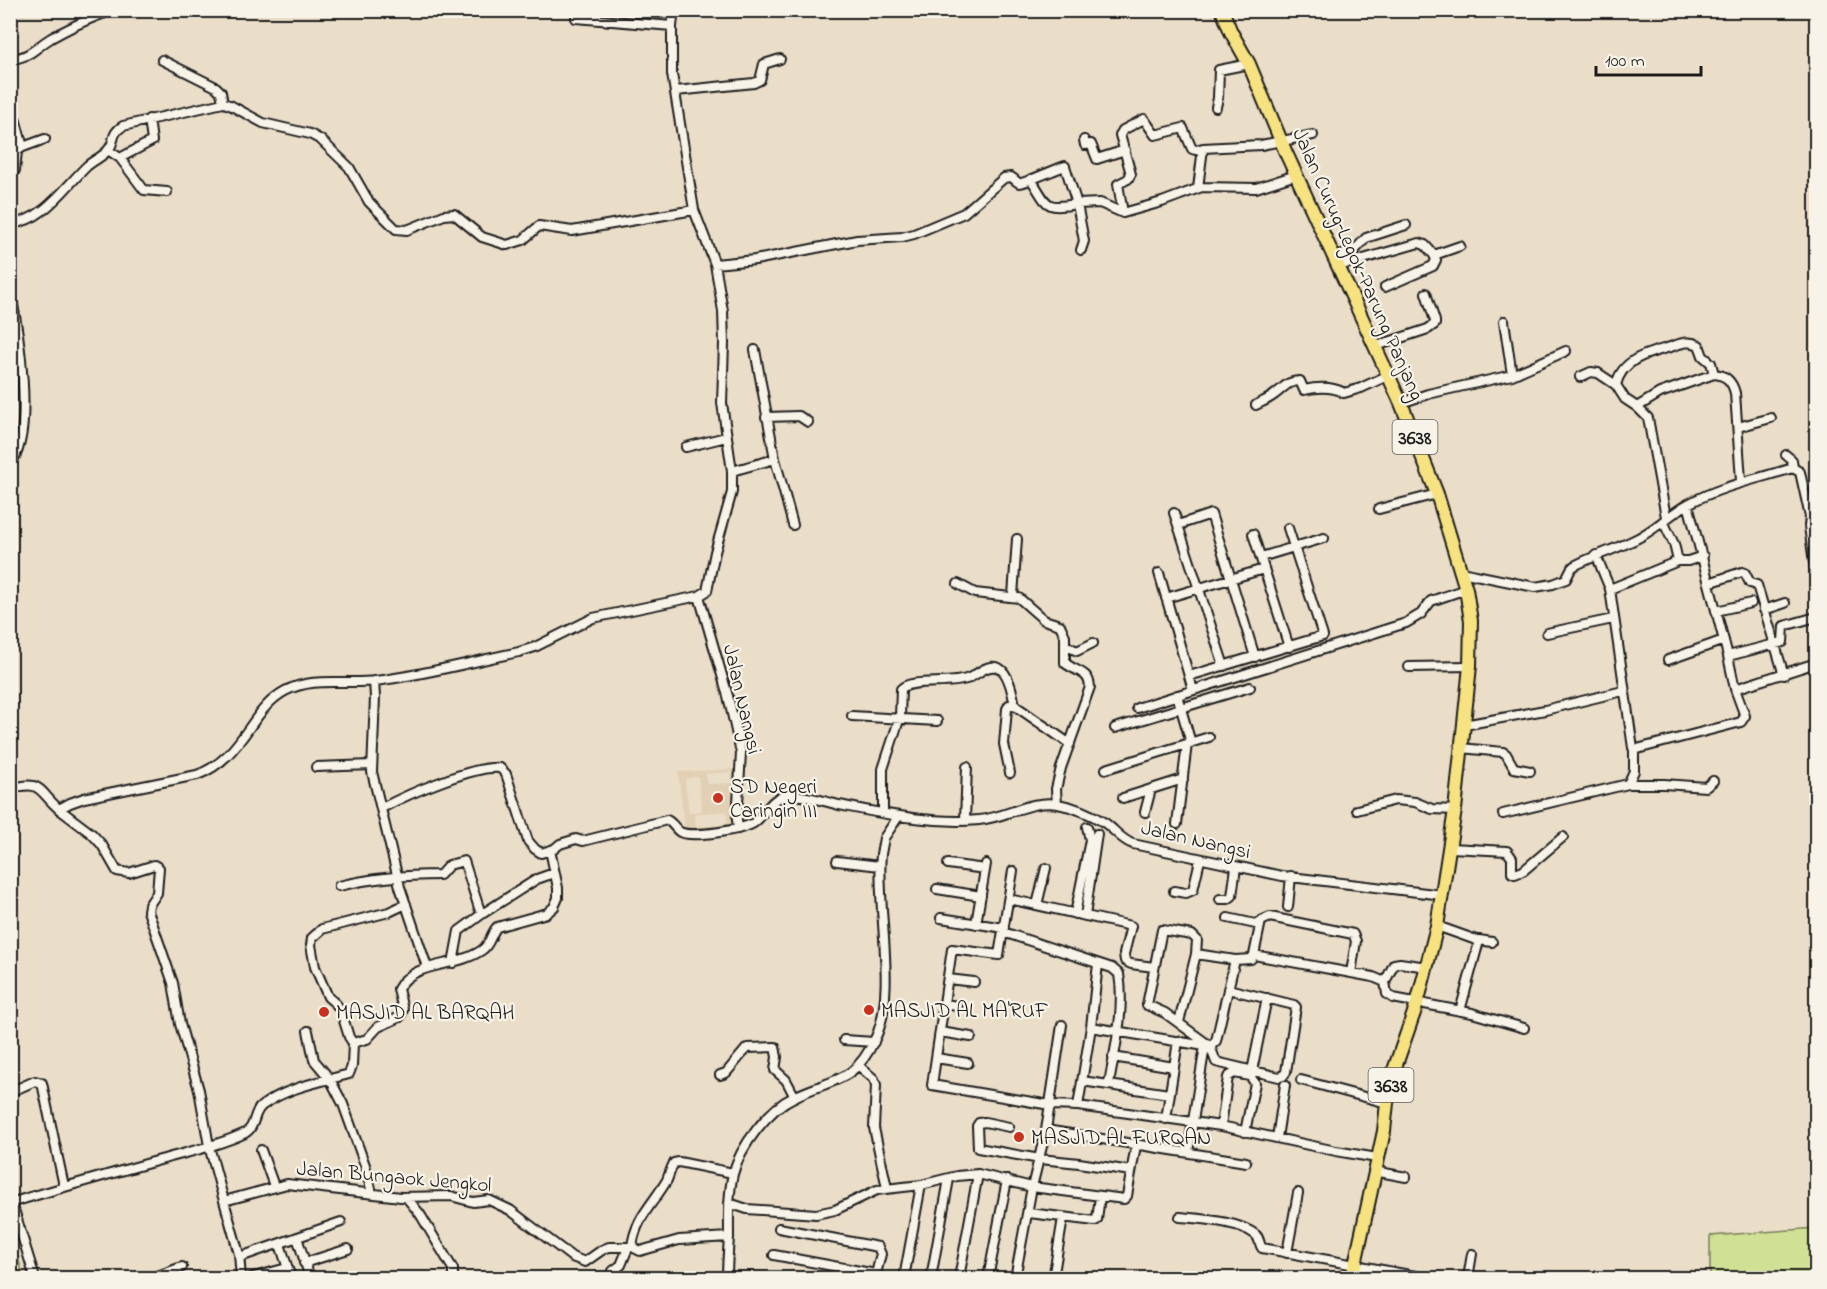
<svg xmlns="http://www.w3.org/2000/svg" width="1827" height="1289" viewBox="0 0 1827 1289" font-family="'Indie Flower',sans-serif">
<style>
.built{fill:#e2d0b4;fill-rule:evenodd}
.green{fill:#d0e195;stroke:#767e58;stroke-width:1.5}
.lines{fill:none;stroke-linecap:round;stroke-linejoin:round}
.street-casing{stroke:#1c1c1c;stroke-width:12}
.primary-casing{stroke:#1c1c1c;stroke-width:16}
.street{stroke:#f7f3e8;stroke-width:8}
.primary{stroke:#f6e281;stroke-width:12}
.poi-dot{fill:#c8321e;stroke:#f7f3e8;stroke-width:2}
.labels{text-anchor:middle;stroke-width:4.5;stroke-linejoin:round;paint-order:stroke}
.shield{fill:#f7f3e8;stroke:#5e5c59;stroke-width:1.5}
.shield-label{font-size:20px;font-weight:bold;fill:#1c1c1c}
.street-label{font-size:21px;fill:#1c1c1c;stroke:#f7f3e8}
.poi-label{font-size:21px;fill:#1c1c1c;stroke:#f7f3e8;text-anchor:start}
</style>
<rect width="100%" height="100%" fill="#ebdec9"/>
<filter id="ink" filterUnits="userSpaceOnUse"><feTurbulence type="fractalNoise" baseFrequency=".0167" numOctaves="2"/><feDisplacementMap in="SourceGraphic" scale="12" xChannelSelector="R" yChannelSelector="G"/><feConvolveMatrix kernelMatrix="1 2 1 2 8 2 1 2 1" color-interpolation-filters="sRGB"/></filter>
<g filter="url(#ink)">
<!-- built -->
<path class="built" d="M735,769L737,785L731,826L704,831L685,832L678,772ZM731,772L732,783L707,784L706,774ZM698,777L702,811L689,813L685,779ZM726,811L728,824L696,827L695,814Z"/>
<!-- green -->
<path class="green" d="M1816,1228V1278H1710V1236Z
M10,1234H11L24,1278H11Z"/>
<g class="lines">
<!-- street casing -->
<g class="street-casing">
<path id="street" d="M576,18L672,26
M10,60C34,55 33,49 51,38C71,27 93,16 115,10
M162,60L216,87L221,92L223,103
M676,91L754,83L760,80L764,64L780,59
M1216,107L1218,98L1219,70L1249,64
M10,114L15,118L23,147
M1084,140L1085,145L1091,144L1097,159L1125,150
M108,150L120,158L144,190L167,192
M120,158L152,141L149,119
M10,172L15,170L17,151L23,147L45,139
M1198,188L1203,148
M1123,213L1118,184L1128,179L1131,174L1120,135L1123,130L1144,119L1155,135L1183,128L1192,149L1196,150L1203,148L1261,145L1313,135
M10,224C44,221 65,187 87,166C94,160 104,156 109,149C116,140 110,134 123,126L223,103L230,105L263,123L310,134L321,140L349,167L369,202L396,229L407,230L444,215L454,214L482,237L507,245L523,240L539,226L572,231L694,210
M1081,250L1084,241L1077,204L1100,203L1123,213L1162,202L1202,187L1256,188L1296,175
M1335,258L1356,249L1366,238L1406,225
M715,264L755,260L857,240L902,237L914,234L964,213L1004,178L1011,177C1012,177 1018,183 1019,183C1023,184 1058,168 1065,166L1077,204C1044,209 1049,207 1031,179
M1339,266L1419,243L1425,245L1434,255L1460,246
M1385,287L1433,266L1436,260L1434,255
M10,290C18,327 36,436 10,464
M1376,346L1428,329L1435,324V321L1426,293
M755,350L775,459
M1512,375L1566,351
M1580,377L1591,372L1598,373L1616,385L1625,399L1637,407
M1616,385C1622,360 1645,354 1667,348C1678,345 1687,339 1699,345L1703,356L1711,363L1714,374
M1401,403L1428,394L1512,375L1504,321
M1256,405C1262,402 1269,399 1274,395C1284,388 1287,381 1300,381L1304,390C1318,387 1332,386 1344,393L1361,388L1389,375
M766,417L799,416L808,422
M1738,427L1771,418
M686,447L726,437
M1786,455L1792,460L1793,468L1800,472L1810,517L1809,526L1816,578
M732,471L775,459L793,525
M1379,509L1437,494
M1174,513L1224,666
M1666,517L1648,418L1637,407L1660,393L1714,374C1726,375 1732,381 1735,393L1741,481
M1663,521L1674,544L1678,561
M1178,525L1211,514L1255,657
M1253,534L1289,647
M1596,555L1610,589L1633,748L1637,749L1741,722L1745,716L1735,689L1728,656L1688,504
M1261,557L1324,538
M1461,572L1535,587L1553,584L1566,579L1571,569L1574,566C1595,555 1617,549 1638,538C1656,529 1670,514 1688,504C1721,486 1757,479 1793,468
M1159,573L1193,690
M1709,583L1742,572L1745,573L1750,583L1757,585L1784,675
M958,584L975,593L1019,598L1044,620L1060,625L1065,636V663C1076,672 1089,671 1090,687L1061,768L1056,789L1057,804
M1610,589L1678,561H1688L1703,556
M699,596L728,696L741,753L737,820L738,829
M1013,596L1017,539
M1166,598L1264,569
M1764,610L1785,603
M1716,611L1751,603
M1547,633L1613,619
M1065,645L1077,651L1093,643
M1728,656L1783,642L1784,626L1816,617
M1668,660L1724,640
M1409,667L1470,666
M1189,676L1323,636L1288,528
M374,681L375,697L372,772L400,887L427,967
M1735,689L1816,663
M1177,695L1191,743
M1137,708L1406,623L1421,614L1431,601L1466,589
M852,716L937,721
M1464,725L1545,710L1623,691
M1115,728L1250,687
M1461,748L1503,752L1506,754L1514,768L1530,771
M316,767L372,765
M1106,769L1209,737
M1010,773L1004,744L1007,709L1009,705L1017,707L1070,744
M1628,784L1634,771V749
M10,789C42,779 38,791 59,809L70,803L84,798L197,775C243,758 250,710 285,691C314,676 344,685 375,681C423,675 471,662 519,652L535,647L593,618L699,596L707,591L715,552L732,492V471L722,403L724,343L723,311L715,264L694,210L672,74V26L674,10
M1123,798L1183,779
M382,808C406,795 474,765 500,768L506,774L528,841L535,849L541,853L554,849L560,844L576,839L583,841L667,820C673,823 675,829 680,832C691,838 746,830 755,822C767,812 771,796 790,795C806,795 823,801 839,805C885,814 932,824 979,820C1006,818 1031,799 1058,804C1074,807 1091,814 1105,823C1115,830 1121,840 1133,844L1282,876L1443,895
M59,809L92,834L102,845L117,871L129,873L154,865L159,868L157,893L149,905L148,911L173,983L180,1024L199,1090L209,1146L224,1201L287,1184L401,1197L451,1196L473,1202L489,1200L510,1210L572,1257L585,1262L602,1250L609,1247H632L640,1251L679,1240L729,1237
M1357,810L1396,800L1415,802L1432,809L1455,810
M883,812V769L900,717L901,689C911,678 951,686 969,678C978,674 988,663 999,668C1009,673 1013,695 1015,706
M1145,812L1151,789
M1503,814L1628,784H1664L1706,787L1713,781
M965,820L967,767
M1177,824L1187,744
M1451,848L1507,851L1512,858V873L1515,874L1523,871L1563,837
M837,861L880,866
M948,864L985,869
M1013,871L999,955L952,949L932,1085L1050,1105L1078,1106L1221,1126L1336,1151L1377,1158
M339,886C372,878 405,875 440,875L449,865L464,861L479,908L482,914L537,879L554,873
M937,889L981,896
M1174,891L1186,893L1193,890L1200,860
M1009,899L1131,926L1124,954L1125,961L1131,964L1154,967
M1220,899H1228L1232,896L1236,867
M1037,905L1046,868
M1288,907L1291,876
M1075,914L1090,840L1087,827
M1085,916L1097,834
M941,918L1004,928
M1228,918L1260,925
M976,924L986,864
M1437,926L1479,941L1460,1011
M1003,932L1112,968L1119,974C1125,1010 1115,1048 1109,1084
M1479,940L1492,942
M1196,954L1235,960L1251,959L1254,955L1261,921L1270,917L1353,934L1356,941L1351,973
M1254,955L1373,977L1385,982
M453,963L459,931L482,914
M1427,967L1400,963L1394,964L1385,982L1387,994L1393,998L1472,1013L1524,1028
M948,979L974,982
M944,1004L958,1006
M1179,1022L1196,954L1197,940L1192,935L1162,930L1147,1005L1165,1013L1210,1046L1216,1062L1279,1077L1283,1076L1286,1072L1296,1007L1294,1005L1228,989
M1091,1027L1205,1046L1212,1045L1216,1041L1235,960
M308,1031L314,1060L330,1079L343,1104L365,1165L372,1193
M940,1032L971,1037
M844,1040L874,1042
M353,1043L349,1037L341,1011L336,1004L328,997L315,967L311,945L312,938L322,929L389,912L406,904
M1113,1057L1174,1067
M936,1058L968,1063
M859,1066L874,1079L876,1085L874,1128L887,1188
M1252,1071L1267,998
M720,1075L726,1073L747,1048L775,1047L777,1057L775,1070L786,1080L795,1097
M1301,1080L1387,1103
M1082,1081L1169,1094
M10,1092L35,1081L42,1083L64,1186
M1078,1106L1091,1027L1098,964
M1166,1119L1178,1041
M1221,1126L1228,1077L1234,1073L1250,1076L1255,1083L1245,1132
M1009,1127L985,1122L979,1123L977,1126L978,1148L1040,1159L1079,1163L1131,1171
M1046,1130L1246,1162
M1277,1138L1285,1085
M261,1150L274,1186
M1188,1152L1205,1046
M1374,1171L1406,1177
M406,1197L420,1214L453,1269V1278
M224,1201L239,1254L241,1278
M10,1203C60,1188 110,1174 160,1160C188,1152 217,1146 243,1134C257,1128 252,1112 263,1105C288,1087 320,1082 349,1074L352,1066L353,1043L367,1039L378,1027L400,1017L403,1010L398,989C412,961 457,968 482,950C490,945 491,933 497,927L547,913L554,907L558,898V888L550,850
M12,1203L35,1278
M729,1203L747,1209L816,1214L835,1210L877,1190L921,1185L957,1176L978,1174
M1029,1213L1095,1221L1097,1220L1100,1196
M1180,1217C1201,1219 1240,1221 1256,1235C1260,1239 1259,1244 1262,1248L1426,1278
M779,1228L878,1247L881,1254L875,1278
M297,1237L310,1278
M280,1244L291,1278
M632,1247C635,1218 654,1203 667,1180C669,1175 671,1168 674,1163L679,1162L733,1173
M1287,1253L1298,1193
M774,1255L876,1274
M243,1256L341,1222
M304,1263L348,1249
M1054,1273L1063,1218
M152,1278L182,1267
M250,1278L287,1268
M352,1278H353
M611,1278L613,1271L621,1265L628,1248
M727,1278C727,1265 728,1251 729,1238C729,1217 728,1195 733,1174C740,1147 768,1109 794,1097C833,1078 854,1084 875,1039C898,992 876,907 881,854L884,838L898,817
M904,1278L921,1185
M931,1278L949,1179
M959,1278L978,1174L1032,1187L1124,1199L1127,1196L1136,1145
M988,1278L1007,1180
M1015,1278L1032,1187L1046,1130L1062,1025
M1468,1278L1472,1254"/>
</g>
<!-- primary casing -->
<g class="primary-casing">
<path id="primary" d="M1222,10L1231,32L1249,64L1286,153L1401,403L1437,494L1466,589L1471,621L1470,666L1455,810L1437,926L1417,1004L1393,1073L1387,1103L1384,1131L1352,1278"/>
</g>
<!-- street -->
<use href="#street" class="street"/>
<!-- primary -->
<use href="#primary" class="primary"/>
</g>
</g>
<!-- markers -->
<g class="poi-dot">
<circle cx="718" cy="798" r="6"/>
<circle cx="869" cy="1010" r="6"/>
<circle cx="324" cy="1012" r="6"/>
<circle cx="1019" cy="1137" r="6"/>
</g>
<g class="labels">
<!-- shield labels -->
<g class="shield">
<rect x="1392.5" y="420" width="45" height="34" rx="4.5"/>
<rect x="1368.5" y="1068" width="45" height="34" rx="4.5"/>
</g>
<g class="shield-label">
<text x="1415" y="444">3638</text>
<text x="1391" y="1092">3638</text>
</g>
<!-- street labels -->
<g class="street-label">
<text transform="translate(1359 264) rotate(66)" y="7">Jalan Curug–Legok–Parung Panjang</text>
<text transform="translate(743 699) rotate(77)" y="7">Jalan Nangsi</text>
<text transform="translate(1196 839) rotate(13)" y="7">Jalan Nangsi</text>
<text transform="translate(394 1176) rotate(5)" y="7">Jalan Bungaok Jengkol</text>
</g>
<!-- poi labels -->
<g class="poi-label">
<text x="730" y="793">SD Negeri<tspan x="730" dy="24">Caringin III</tspan></text>
<text x="881" y="1017">MASJID AL MA'RUF</text>
<text x="336" y="1019">MASJID AL BARQAH</text>
<text x="1031" y="1144">MASJID AL FURQAN</text>
</g>
</g>
<!-- margin -->
<rect width="1827" height="1289" fill="none" stroke="#f7f3e8" stroke-width="36"/>
<rect x="18" y="18" width="1791" height="1253" fill="none" stroke="#1c1c1c" stroke-width="2" filter="url(#ink)"/>
<!-- scale -->
<path d="M1596 66v9h105v-9" fill="none" stroke="#1c1c1c" stroke-width="3"/>
<text x="1605" y="66" font-size="18" fill="#1c1c1c" stroke="#f7f3e8" stroke-width="4.5" paint-order="stroke">100 m</text>
</svg>
